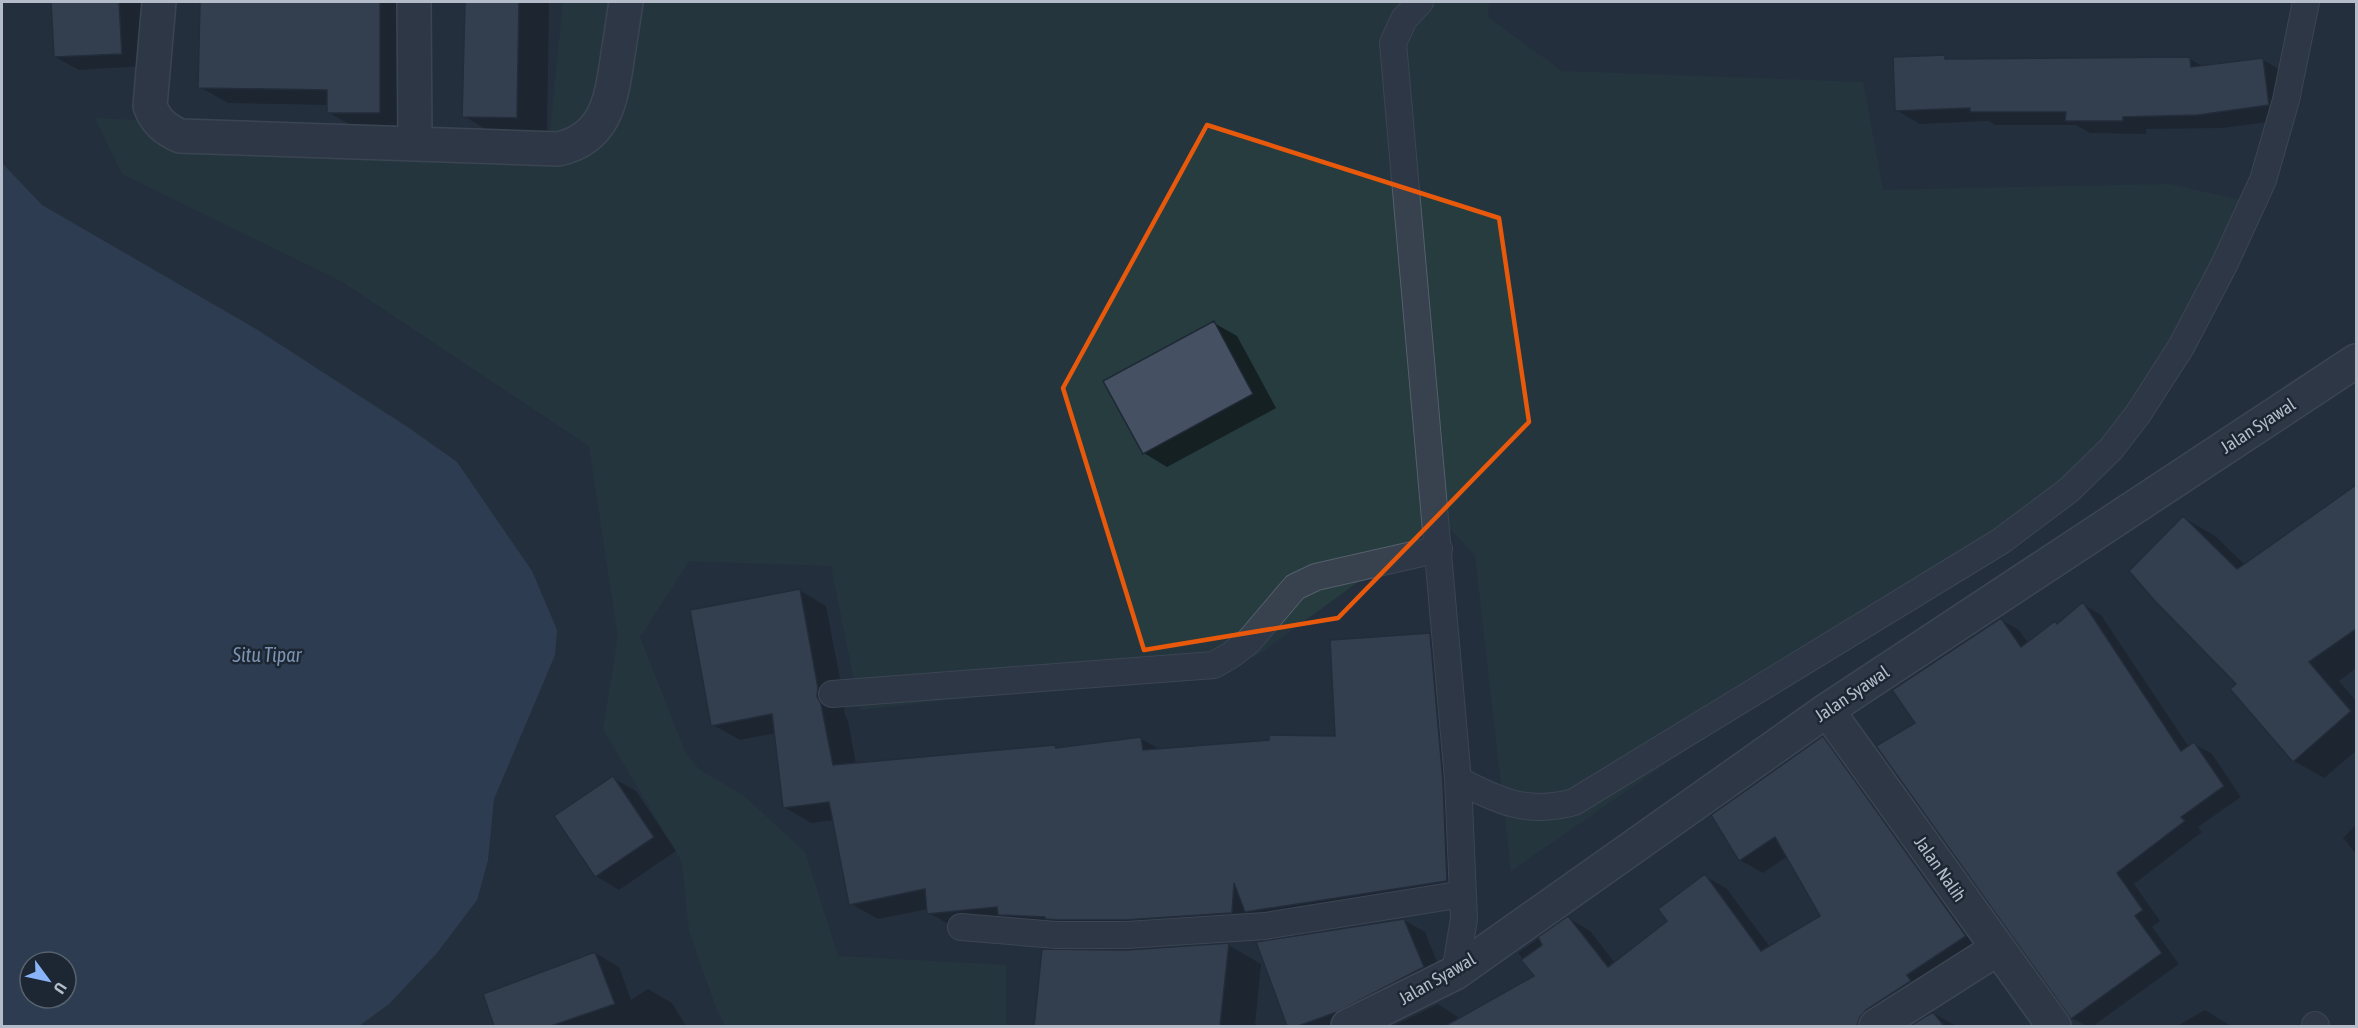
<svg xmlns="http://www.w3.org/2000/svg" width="2358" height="1028" viewBox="0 0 2358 1028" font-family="'Asap Condensed',sans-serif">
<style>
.green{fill:#263c3f}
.water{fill:#394c67;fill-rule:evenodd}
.shadow{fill:#0007}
.building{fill:#455162;stroke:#1f2835;stroke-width:1.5}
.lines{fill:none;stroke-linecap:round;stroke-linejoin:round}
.service-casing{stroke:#565f6c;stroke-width:28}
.minor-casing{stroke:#565f6c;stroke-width:36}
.service{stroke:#38414e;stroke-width:26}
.minor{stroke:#38414e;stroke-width:33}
.marked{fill:none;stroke:#e8590c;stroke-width:4.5;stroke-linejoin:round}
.labels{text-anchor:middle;stroke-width:5;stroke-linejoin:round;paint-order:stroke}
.street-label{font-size:18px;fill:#b4bcc9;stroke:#1d2633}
.water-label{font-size:20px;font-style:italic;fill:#7c92b1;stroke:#1d2633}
</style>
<rect width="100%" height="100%" fill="#242f3e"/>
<!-- green -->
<path class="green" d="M563,2H1489L1488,17L1562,71L1863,82L1883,190L2169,184L2254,203L2093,468L1511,871L1475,555L1442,521L1255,657L1123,680L860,710L831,566L689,561L640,637L685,752L700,770L743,795L805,852L838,956L1006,965V1026H725L715,1005L689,930L682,862L603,729L618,637L589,446L341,281L122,174L95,118L549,143Z"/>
<!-- water -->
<path class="water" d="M2,163L42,205L256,329L409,428L457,462L532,571L557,630L555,655L494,799L488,860L477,900L437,953L389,1004L359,1026H2ZM30,962H66V998H30Z"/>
<!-- shadow -->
<path class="shadow" d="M52,2H141L145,66L79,70L55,57Z
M202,2H409V129H357L328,112V105L228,103L200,87Z
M466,2H549L547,134H494L464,116Z
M1945,57L1951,60L2190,59L2204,67L2263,60L2286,73L2291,119L2222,128L2146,129V134L2090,133L2076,125H1995L1989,121L1920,124L1896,110Z
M1214,323L1237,336L1276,408L1167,467L1144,453Z
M2356,487V668L2339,681L2356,701V751L2324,778L2294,761L2238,684L2184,518L2215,536L2245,565Z
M799,590L826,606L845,704L844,712L848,721L856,764L1055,746L1060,749L1141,739L1161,750L1337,738L1430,634L1457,650L1474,896L1273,927L956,928L929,913L928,909L878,919L851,904L834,820L811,823L784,807L776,733L740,740L713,725Z
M2083,604L2101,615L2189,747L2194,744L2212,754L2241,797L2198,827L2202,832L2134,884L2160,921L2152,927L2179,964L2093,1026H2086L2072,1018L1917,724L2001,620L2019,630L2028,643L2058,625Z
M1823,738L1845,751L1987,949L1885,1026H1393L1438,1004L1461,1019L1537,977L1518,953L1568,918L1590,931L1615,963L1669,921L1705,876L1727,889L1770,947L1822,917L1788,856L1763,873L1740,860Z
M613,778L636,791L676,851L619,890L596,876Z
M2356,825V854L2343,838Z
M1404,920L1425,932L1444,979L1348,1026H1288L1258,943Z
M1228,945L1261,964L1255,1026H1035L1043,950L1126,951Z
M595,953L619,967L631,1000L648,989L672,1003L686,1026H496L485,995Z
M2205,1010L2231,1026H2177Z
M1933,1013L1956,1026H1913Z"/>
<!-- building -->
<path class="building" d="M51,2H119L122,54L54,57Z
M200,2H380V113H327V90L198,88Z
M465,2H519L517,118L462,117Z
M1945,55V59L2190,57L2191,67L2263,58L2269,105L2198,115L2123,117V121H2065L2066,112H1970V108L1895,111L1893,57Z
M1214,321L1253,394L1143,454L1103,381Z
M2356,485V629L2309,662L2351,711L2293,762L2230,689L2236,684L2154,600L2129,571L2183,516L2237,569Z
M800,589L818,688L817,696L821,704L833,765L1055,745L1056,748L1141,737L1143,750L1269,740V735L1335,736L1330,640L1430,633L1443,781L1447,881L1245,912L1234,883L1232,913L1126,920H1057L1045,919V917L998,915L997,907L927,914L925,889L849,905L829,802L783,808L772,714L711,726L690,610Z
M2083,602L2181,751L2194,742L2224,786L2181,817L2185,821L2117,873L2143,910L2135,916L2162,953L2071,1019L1876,746L1915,723L1892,690L2001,618L2021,647L2055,621L2057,624Z
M1823,736L1966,936L1907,975L1911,981L1866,1010L1860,1017L1857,1026H1445L1534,976L1521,960L1542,945L1538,937L1568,916L1608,967L1667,921L1658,909L1705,874L1761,951L1820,916L1775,837L1739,861L1711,815Z
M613,776L654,837L595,877L554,816Z
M1404,919L1424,967L1337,1012L1298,1026H1287L1256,942Z
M1229,943L1220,1026H1034L1042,949L1126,950Z
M595,952L615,1004L551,1026H494L483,994Z
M1933,1012L1944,1026H1910Z"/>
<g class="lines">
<!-- service casing -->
<g class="service-casing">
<path id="service" d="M1420,2L1404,19L1393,43L1458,780L1464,919L1455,973
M832,694L1214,665L1231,655L1249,641L1295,587L1316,577L1439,549
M1458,780C1498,801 1528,815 1574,802L2001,541L2069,490L2111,449L2138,414L2181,347L2224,265L2263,180L2286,100L2306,2
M961,927L1056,935H1126L1265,926L1463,894
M2315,1025L2316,1026"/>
</g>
<!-- minor casing -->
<g class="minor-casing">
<path id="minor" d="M159,2L150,106C156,122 165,129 180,136L558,149C605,139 611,101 617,61C620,41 623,21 626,2
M414,2L415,144
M1827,710L2054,1026
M1348,1026L1455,973L1827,710L2356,361
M1876,1026L1997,949"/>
</g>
<!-- service -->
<use href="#service" class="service"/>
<!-- minor -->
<use href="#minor" class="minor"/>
</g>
<!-- marked area -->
<path d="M0 0H2358V1028H0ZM1207,125L1499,218L1529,422L1338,618L1144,650L1063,388Z" fill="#242f3e" fill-opacity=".55" fill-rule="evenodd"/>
<path class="marked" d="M1207,125L1499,218L1529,422L1338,618L1144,650L1063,388Z"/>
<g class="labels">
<!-- street labels -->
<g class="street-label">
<text transform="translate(2258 426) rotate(-33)" y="6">Jalan Syawal</text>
<text transform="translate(1852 694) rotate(-34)" y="6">Jalan Syawal</text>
<text transform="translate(1940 869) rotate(55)" y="6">Jalan Nalih</text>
<text transform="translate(1437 979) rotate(-30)" y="6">Jalan Syawal</text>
</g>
<!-- water labels -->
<g class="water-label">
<text x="267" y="662">Situ Tipar</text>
</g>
</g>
<!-- border -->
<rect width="2358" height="1028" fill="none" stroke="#b4bcc9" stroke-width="6"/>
<!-- north arrow -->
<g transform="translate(48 980) rotate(123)"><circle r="28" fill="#1d2633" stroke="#59626f" stroke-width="1.5"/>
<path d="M0-4.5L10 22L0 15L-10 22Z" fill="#8ab4f8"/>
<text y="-9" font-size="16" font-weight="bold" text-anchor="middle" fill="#b4bcc9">U</text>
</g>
</svg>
